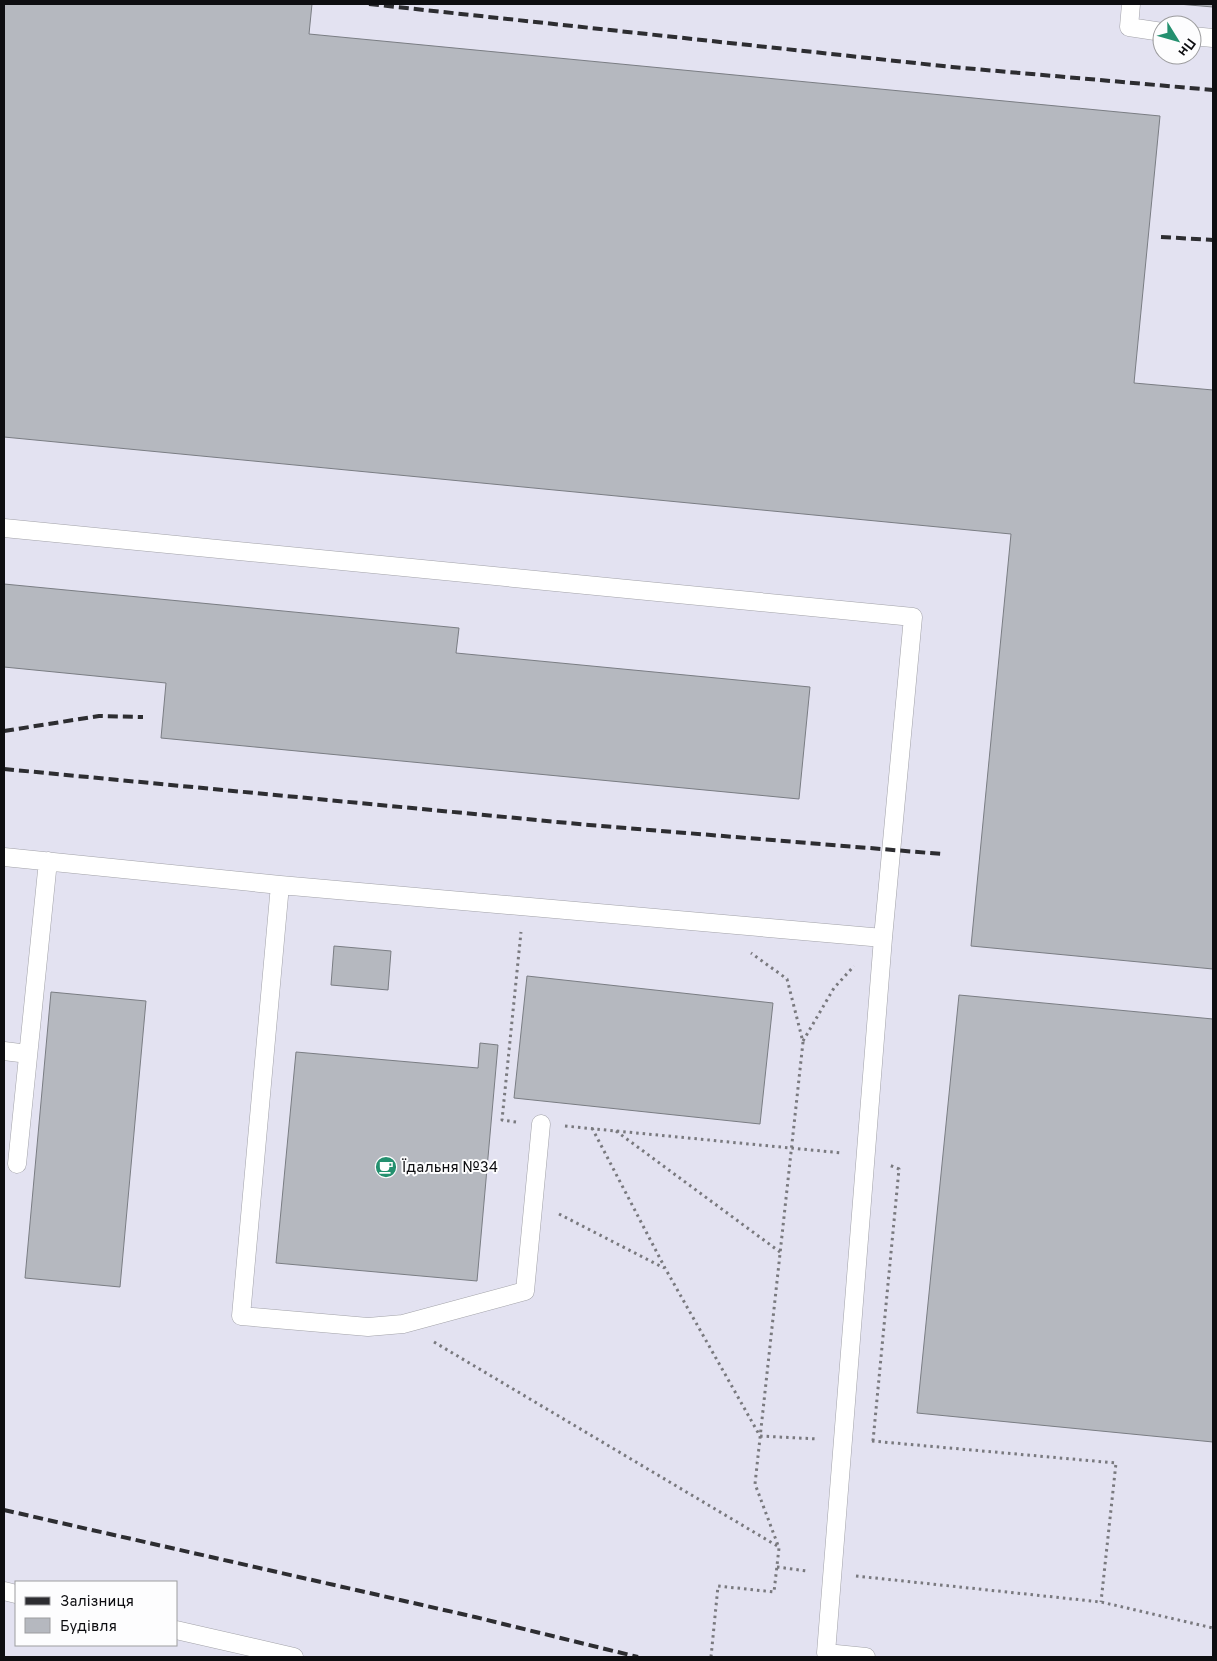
<svg xmlns="http://www.w3.org/2000/svg" width="1217" height="1661" viewBox="0 0 1217 1661" font-family="Overpass,sans-serif">
<style>
.built{fill:#e3e2f1;fill-rule:evenodd}
.building{fill:#b5b8bf;stroke:#7a7d83}
.lines{fill:none;stroke-linecap:round;stroke-linejoin:round}
.service-casing{stroke:#a2a2a8;stroke-width:19}
.path{stroke:#79797e;stroke-width:3;stroke-dasharray:2.5 4;stroke-linecap:butt}
.service{stroke:#fff;stroke-width:18}
.rail{stroke:#2d2d31;stroke-width:4;stroke-dasharray:10 5;stroke-linecap:butt}
.labels{text-anchor:middle;stroke-width:4;stroke-linejoin:round;paint-order:stroke}
.poi-label{font-size:15px;fill:#0e0e11;stroke:#fdfdfe;text-anchor:start}
</style>
<rect width="100%" height="100%" fill="#efeff6"/>
<!-- built -->
<path class="built" d="M4,4H1213V1657H4ZM1162,25H1192V55H1162ZM16,1582H176V1645H16Z"/>
<!-- building -->
<path class="building" d="M4,4H312L309,34L1160,116L1134,383L1213,390V969L971,946L1011,534L4,437Z
M1178,4H1213V7Z
M4,584L459,628L456,653L810,687L799,799L161,738L166,683L4,667Z
M334,946L391,951L388,990L331,985Z
M527,976L773,1003L760,1124L514,1098Z
M51,992L146,1001L120,1287L25,1278Z
M959,995L1213,1019V1442L917,1413Z
M480,1043L498,1045L477,1281L276,1263L296,1052L478,1068Z"/>
<g class="lines">
<!-- service casing -->
<g class="service-casing">
<path id="service" d="M1131,4L1129,27L1162,32
M1192,36L1213,38
M4,528L913,617L883,938L826,1653L866,1657
M4,857L280,885L883,938
M280,885L241,1316L368,1327L403,1324L525,1291L541,1124
M4,1051L28,1054
M17,1164L48,861
M4,1591L16,1594
M176,1630L294,1657"/>
</g>
<!-- path -->
<path class="path" d="M803,1041L834,988L854,966
M516,1122L502,1120L521,932
M565,1126L842,1153
M592,1128L665,1268L760,1436L818,1439
M616,1131L780,1252
M559,1214L664,1268
M434,1342L779,1547
M872,1441L1116,1463L1101,1602
M873,1441L899,1169L889,1165
M777,1567L807,1571
M856,1576L1101,1602L1213,1628
M711,1657L718,1586L774,1592L779,1548L755,1484L803,1042L787,979L751,953"/>
<!-- service -->
<use href="#service" class="service"/>
<!-- rail -->
<path class="rail" d="M369,4L952,67L1213,90
M1161,237L1213,240
M4,731L99,716L143,717
M4,769L589,825L942,854
M4,1510L475,1617L638,1657"/>
</g>
<!-- icons -->
<defs>
<g id="cafe-disc" transform="scale(1.125)"><circle r="9.5" fill="#24906f" stroke="#fdfdfe"/><path d="M-5.5-4.5H6V0H3Q3 3.5 0 3.5H-2.5Q-5.5 3.5-5.5 0ZM3-3.2v2h1.7v-2ZM-6 4.5H4V6H-6Z" fill="#fff"/></g>
</defs>
<g fill-rule="evenodd">
<use href="#cafe-disc" x="386" y="1167"/>
</g>
<g class="labels">
<!-- poi labels -->
<g class="poi-label">
<text x="402" y="1172">Їдальня №34</text>
</g>
</g>
<!-- border -->
<rect width="1217" height="1661" fill="none" stroke="#0e0e11" stroke-width="10"/>
<!-- legend -->
<rect x="15" y="1581" width="162" height="65" fill="#fdfdfe" stroke="#9d9d9f"/>
<rect x="25" y="1597" width="25" height="8" fill="#2d2d31" stroke="#9d9d9f"/>
<text x="60" y="1606" font-size="15" fill="#0e0e11">Залізниця</text>
<rect x="25" y="1618" width="25" height="15" fill="#b5b8bf" stroke="#9d9d9f"/>
<text x="60" y="1631" font-size="15" fill="#0e0e11">Будівля</text>
<!-- north arrow -->
<g transform="translate(1177 40) rotate(127)"><circle r="24" fill="#fdfdfe" stroke="#9d9d9f"/>
<path d="M0-4L9 19L0 12L-9 19Z" fill="#24906f"/>
<text y="-8" font-size="14" font-weight="bold" text-anchor="middle" fill="#0e0e11">Пн</text>
</g>
</svg>
